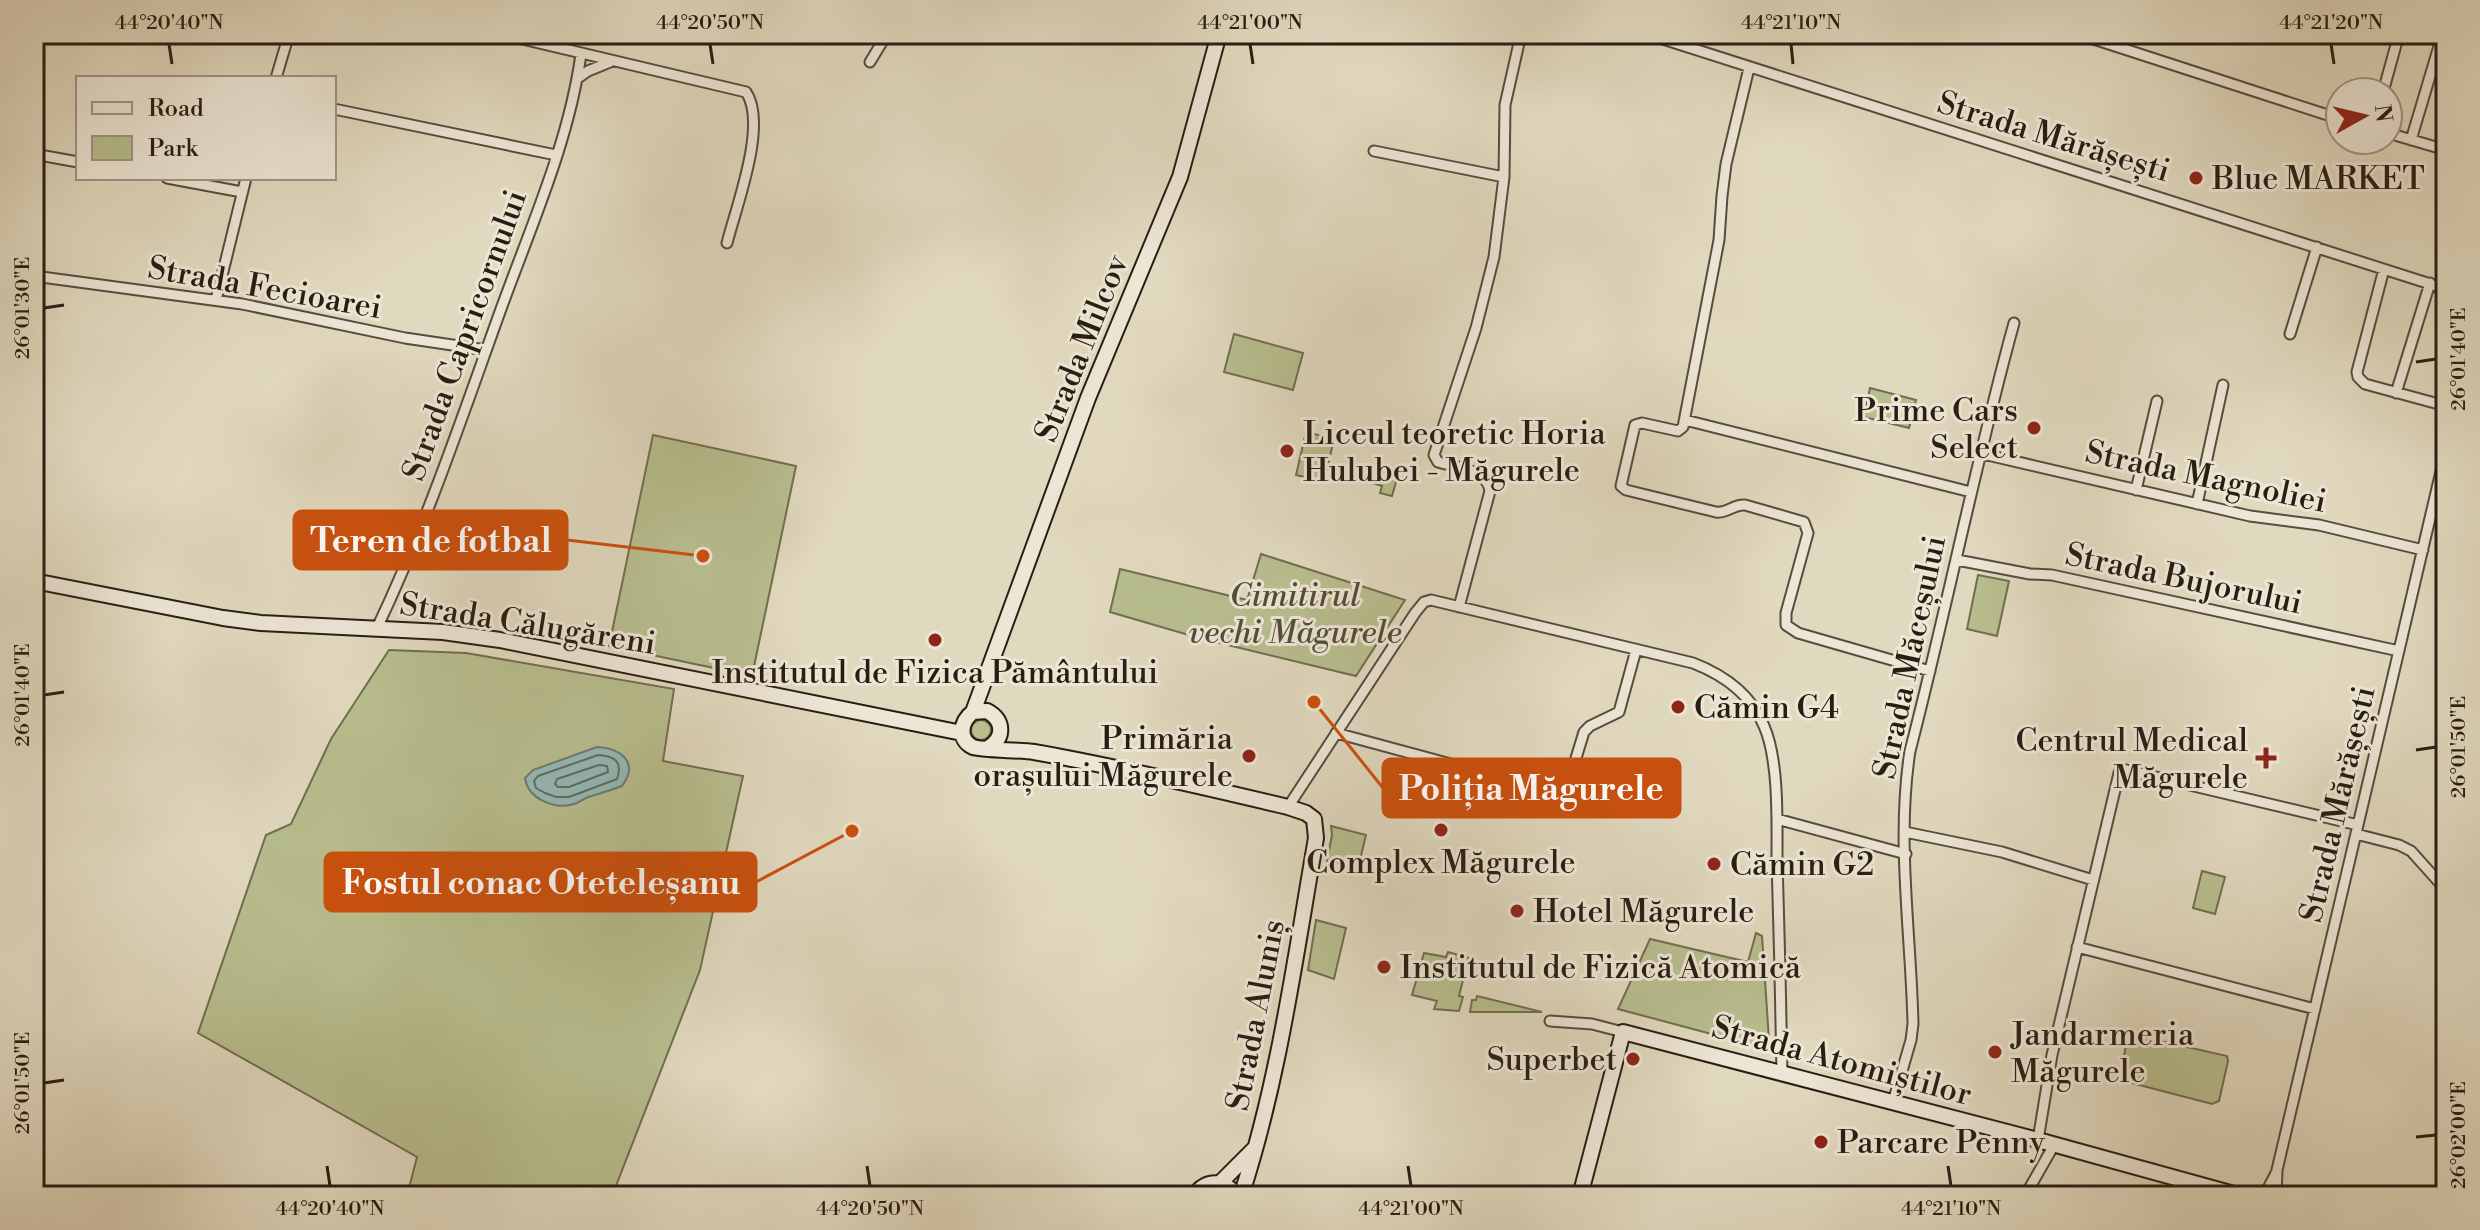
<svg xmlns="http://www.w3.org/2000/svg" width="2480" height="1230" viewBox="0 0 2480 1230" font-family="'Libre Bodoni',serif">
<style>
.green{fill:#b8be8f;stroke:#706e51;stroke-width:2}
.water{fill:#95b9b7;stroke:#6a7b75;stroke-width:2}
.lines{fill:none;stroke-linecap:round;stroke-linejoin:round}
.shore{stroke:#5f6b65;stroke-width:2}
.street-casing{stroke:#574c3e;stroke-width:13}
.secondary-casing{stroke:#291d13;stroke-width:18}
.street{stroke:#ece6d5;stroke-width:9}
.secondary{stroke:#ece6d5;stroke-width:14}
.ticks{fill:none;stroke:#291d13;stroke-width:3}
.poi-dot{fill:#8f2418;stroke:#ece6d5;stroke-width:3}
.labels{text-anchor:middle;stroke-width:6;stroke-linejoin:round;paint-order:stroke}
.street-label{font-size:32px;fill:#291d13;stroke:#ece6d5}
.poi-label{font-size:32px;fill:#291d13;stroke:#ece6d5;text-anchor:start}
.park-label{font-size:32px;font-style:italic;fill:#544d38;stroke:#ece6d5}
.leader{fill:none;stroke:#cb500d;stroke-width:3}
.callout-dot{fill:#cb500d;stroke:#ece6d5;stroke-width:3}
.callout{fill:#cb500d;stroke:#cb500d;stroke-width:3}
.callout-label{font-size:34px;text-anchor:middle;font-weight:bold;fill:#fff}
.neatline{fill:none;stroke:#291d13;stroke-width:3}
.ticks-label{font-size:20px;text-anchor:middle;fill:#291d13}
</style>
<rect width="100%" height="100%" fill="#e1d9bf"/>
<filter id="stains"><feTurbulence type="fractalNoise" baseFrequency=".0025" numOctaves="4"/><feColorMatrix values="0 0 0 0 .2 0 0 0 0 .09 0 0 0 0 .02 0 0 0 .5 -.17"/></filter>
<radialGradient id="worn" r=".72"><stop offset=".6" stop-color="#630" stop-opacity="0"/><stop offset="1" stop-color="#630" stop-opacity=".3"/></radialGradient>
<!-- green -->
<path class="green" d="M1234,334L1303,353L1293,390L1224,372Z
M1870,388L1916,400L1909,428L1864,417Z
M1306,432L1334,439L1324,482L1296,475Z
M653,435L796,466L752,676L609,646Z
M1376,469L1398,475L1392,496L1380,493L1382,486L1373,483Z
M1261,554L1405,600L1356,676L1199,638L1110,612L1120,569L1247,600Z
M1978,575L2009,581L1997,636L1967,629Z
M389,650L466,653L674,689L663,761L743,776L700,970L612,1196H407L417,1157L198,1033L266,835L291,824L331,739Z
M971 730a10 10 0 1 1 20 0a10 10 0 1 1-20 0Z
M1331,826L1366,835L1358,868L1327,861L1332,835Z
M2202,871L2225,877L2215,914L2193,908Z
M1316,920L1346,928L1334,979L1308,970Z
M1756,933L1762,936L1769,1040L1764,1048L1618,1009L1650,939L1748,962Z
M1448,952L1472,959L1466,980H1463L1459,996L1463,997L1459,1011L1434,1009L1437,1001L1412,995L1424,953L1446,957Z
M1477,996L1542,1012H1470L1472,1000H1476Z
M2134,1035L2227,1056L2228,1061L2219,1101L2212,1104L2120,1080L2127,1039Z"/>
<!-- water -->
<path class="water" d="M597,747C620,748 640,762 622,786C611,790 602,793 592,796C585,797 581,802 574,804C555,810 528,799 525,778L533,770Z"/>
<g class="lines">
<!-- shore -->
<path class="shore" d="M598,755C615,756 623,762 617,779L569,797H556L545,793L536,788L534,781L538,776Z
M599,765L607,766L608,772L569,787H558L555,784L557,779Z"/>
<!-- street casing -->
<g class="street-casing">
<path id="street" d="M501,34L746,92C768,124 736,207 727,243
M1647,34L2446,289
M2078,34L2340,119
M1688,47L1692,34
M870,62L887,34
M1749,68L1726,164L1722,196L1719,240L1683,427L1678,431L1642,423L1635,425L1621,486L1626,490L1716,512C1727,514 1733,504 1745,505L1804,522L1808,533L1786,613V625L1798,633L1930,671
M276,78L289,34
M578,78L588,71L610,62
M2383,92L2399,34
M334,109L556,155
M2388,133L2446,150
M2411,140L2439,46
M1374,151L1504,177
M34,154L78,162
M167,178L242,192
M2384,269L2357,372L2358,377L2365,384L2446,406
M34,276L242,304L405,338L486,350
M216,300L246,178
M2290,334L2317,247
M2396,393L2430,283
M1685,420L1971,492
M1979,453L2250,516L2319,525L2423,550
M2136,490L2157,401
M2197,504L2223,385
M1957,560L2030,574L2052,575L2399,651
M1459,607L1490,491C1488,470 1455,467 1438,462L1434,455L1476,328L1494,257L1504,177L1505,105L1521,34
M377,628C426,525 462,417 501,309C531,226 569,142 581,54
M1336,733L1506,779L1560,790L1568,784L1584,732L1590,726L1619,712L1636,650
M1288,807L1415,613L1424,602L1431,600L1693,663C1724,675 1751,694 1764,726C1779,760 1777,821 1777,859C1779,930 1781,1002 1782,1073
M1777,819L1906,854
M1905,832L2002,852L2093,880
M2356,834L2399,845L2411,851L2446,890
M2077,947L2315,1009
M1550,1021L1592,1024L1623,1032
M1893,1102L1911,1040L1913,1024C1911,933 1896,840 1910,751C1947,608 1975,464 2014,323
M2038,1140L2052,1055L2119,773L2122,769L2358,825
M2025,1196L2054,1145
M2264,1196L2276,1173
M2276,1196L2277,1170L2446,450"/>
</g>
<!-- secondary casing -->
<g class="secondary-casing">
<path id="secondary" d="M34,581L223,618L261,623L443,632L500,640L962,733
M973,712L1088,398L1180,177L1219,34
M988,748C1005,738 1004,720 987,711L973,712C961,721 957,739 973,747C981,750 1021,750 1034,752C1119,767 1204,787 1288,807L1306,813L1314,819L1316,838C1295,958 1279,1080 1241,1196
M1220,1183L1254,1149
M1194,1196C1206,1179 1224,1179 1237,1196
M1580,1196L1623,1032L2038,1140L2241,1196"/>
</g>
<!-- street -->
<use href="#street" class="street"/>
<!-- secondary -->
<use href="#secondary" class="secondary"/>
</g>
<!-- ticks -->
<path class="ticks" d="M169,44L172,64M710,44L713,64M1250,44L1253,64M1791,44L1793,64M2331,44L2334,64M44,308L64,305M2416,362L2436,359M44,695L64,692M2416,750L2436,747M44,1083L64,1080M2416,1137L2436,1135M327,1166L330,1186M867,1166L870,1186M1408,1166L1411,1186M1948,1166L1951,1186"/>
<!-- markers -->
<g class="poi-dot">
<circle cx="2196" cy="178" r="8"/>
<circle cx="2034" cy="428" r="8"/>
<circle cx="1287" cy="451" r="8"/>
<circle cx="935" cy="640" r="8"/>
<circle cx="1678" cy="707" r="8"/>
<circle cx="1249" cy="756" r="8"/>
<path d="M2262 746h8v8h8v8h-8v8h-8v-8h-8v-8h8z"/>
<circle cx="1441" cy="830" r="8"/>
<circle cx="1714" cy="864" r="8"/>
<circle cx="1517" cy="911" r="8"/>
<circle cx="1384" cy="967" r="8"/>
<circle cx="1995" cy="1052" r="8"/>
<circle cx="1633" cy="1059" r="8"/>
<circle cx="1821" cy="1142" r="8"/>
</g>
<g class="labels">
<!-- street labels -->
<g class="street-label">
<text transform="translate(2054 136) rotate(17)" y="11">Strada Mărășești</text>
<text transform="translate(265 287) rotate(10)" y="11">Strada Fecioarei</text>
<text transform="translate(464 335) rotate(-70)" y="11">Strada Capricornului</text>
<text transform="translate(1081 348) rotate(-68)" y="11">Strada Milcov</text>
<text transform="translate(2206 476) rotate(12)" y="11">Strada Magnoliei</text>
<text transform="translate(2184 578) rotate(12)" y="11">Strada Bujorului</text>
<text transform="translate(528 623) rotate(9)" y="11">Strada Călugăreni</text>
<text transform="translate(1909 657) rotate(-78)" y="11">Strada Măceșului</text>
<text transform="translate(2337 804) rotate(-77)" y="11">Strada Mărășești</text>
<text transform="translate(1255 1015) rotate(-79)" y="11">Strada Aluniș</text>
<text transform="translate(1842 1060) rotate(15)" y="11">Strada Atomiștilor</text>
</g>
<!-- poi labels -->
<g class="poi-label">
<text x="2212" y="189">Blue MARKET</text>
<text x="2018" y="421" text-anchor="end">Prime Cars<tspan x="2018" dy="37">Select</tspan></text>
<text x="1303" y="444">Liceul teoretic Horia<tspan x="1303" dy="37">Hulubei - Măgurele</tspan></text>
<text x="935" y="683" text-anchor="middle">Institutul de Fizica Pământului</text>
<text x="1694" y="718">Cămin G4</text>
<text x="1233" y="749" text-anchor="end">Primăria<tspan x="1233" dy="37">orașului Măgurele</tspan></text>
<text x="2248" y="751" text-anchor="end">Centrul Medical<tspan x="2248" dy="37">Măgurele</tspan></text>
<text x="1441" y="873" text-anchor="middle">Complex Măgurele</text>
<text x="1730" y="875">Cămin G2</text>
<text x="1533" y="922">Hotel Măgurele</text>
<text x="1400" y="978">Institutul de Fizică Atomică</text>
<text x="2011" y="1045">Jandarmeria<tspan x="2011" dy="37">Măgurele</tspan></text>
<text x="1617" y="1070" text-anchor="end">Superbet</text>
<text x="1837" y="1153">Parcare Penny</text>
</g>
<!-- park labels -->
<g class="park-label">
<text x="1295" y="606">Cimitirul<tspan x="1295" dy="37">vechi Măgurele</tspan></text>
</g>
</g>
<!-- callouts -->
<path class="leader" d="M703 556L567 540M1314 702L1383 788M852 831L756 882"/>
<g class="callout-dot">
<circle cx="703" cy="556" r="8"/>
<circle cx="1314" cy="702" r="8"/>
<circle cx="852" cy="831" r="8"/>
</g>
<g class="callout">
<rect x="294" y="511" width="273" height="58" rx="8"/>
<rect x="1383" y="759" width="297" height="58" rx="8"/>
<rect x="325" y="853" width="431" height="58" rx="8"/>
</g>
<g class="callout-label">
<text x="431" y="552">Teren de fotbal</text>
<text x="1531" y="800">Poliția Măgurele</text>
<text x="541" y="894">Fostul conac Oteteleșanu</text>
</g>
<!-- margin -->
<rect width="2480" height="1230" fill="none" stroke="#e1d9bf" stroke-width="88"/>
<!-- legend -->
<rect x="76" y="76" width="260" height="104" fill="#ece6d5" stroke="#9e9687" stroke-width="2"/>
<rect x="92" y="102" width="40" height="12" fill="#ece6d5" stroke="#9e9687" stroke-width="2"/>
<text x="148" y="116" font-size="24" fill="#291d13">Road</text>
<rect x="92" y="136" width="40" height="24" fill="#b8be8f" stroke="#9e9687" stroke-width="2"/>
<text x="148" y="156" font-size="24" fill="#291d13">Park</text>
<!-- north arrow -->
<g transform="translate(2364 116) rotate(82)"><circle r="38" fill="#ece6d5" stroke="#9e9687" stroke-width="2"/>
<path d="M0-6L14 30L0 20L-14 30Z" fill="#8f2418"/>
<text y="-12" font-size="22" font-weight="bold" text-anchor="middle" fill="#291d13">N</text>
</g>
<rect x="44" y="44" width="2392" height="1142" class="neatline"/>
<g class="ticks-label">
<text x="169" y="29">44°20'40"N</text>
<text x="710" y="29">44°20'50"N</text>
<text x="1250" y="29">44°21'00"N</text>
<text x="1791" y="29">44°21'10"N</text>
<text x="2331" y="29">44°21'20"N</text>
<text transform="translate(22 308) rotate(-90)" y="7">26°01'30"E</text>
<text transform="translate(2458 359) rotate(-90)" y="7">26°01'40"E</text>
<text transform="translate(22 695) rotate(-90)" y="7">26°01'40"E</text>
<text transform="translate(2458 747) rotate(-90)" y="7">26°01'50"E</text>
<text transform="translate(22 1083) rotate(-90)" y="7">26°01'50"E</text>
<text transform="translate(2458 1135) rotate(-90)" y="7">26°02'00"E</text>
<text x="330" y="1215">44°20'40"N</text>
<text x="870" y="1215">44°20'50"N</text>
<text x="1411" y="1215">44°21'00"N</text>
<text x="1951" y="1215">44°21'10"N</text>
</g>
<rect width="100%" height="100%" filter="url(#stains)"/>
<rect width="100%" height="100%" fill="url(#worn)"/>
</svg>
